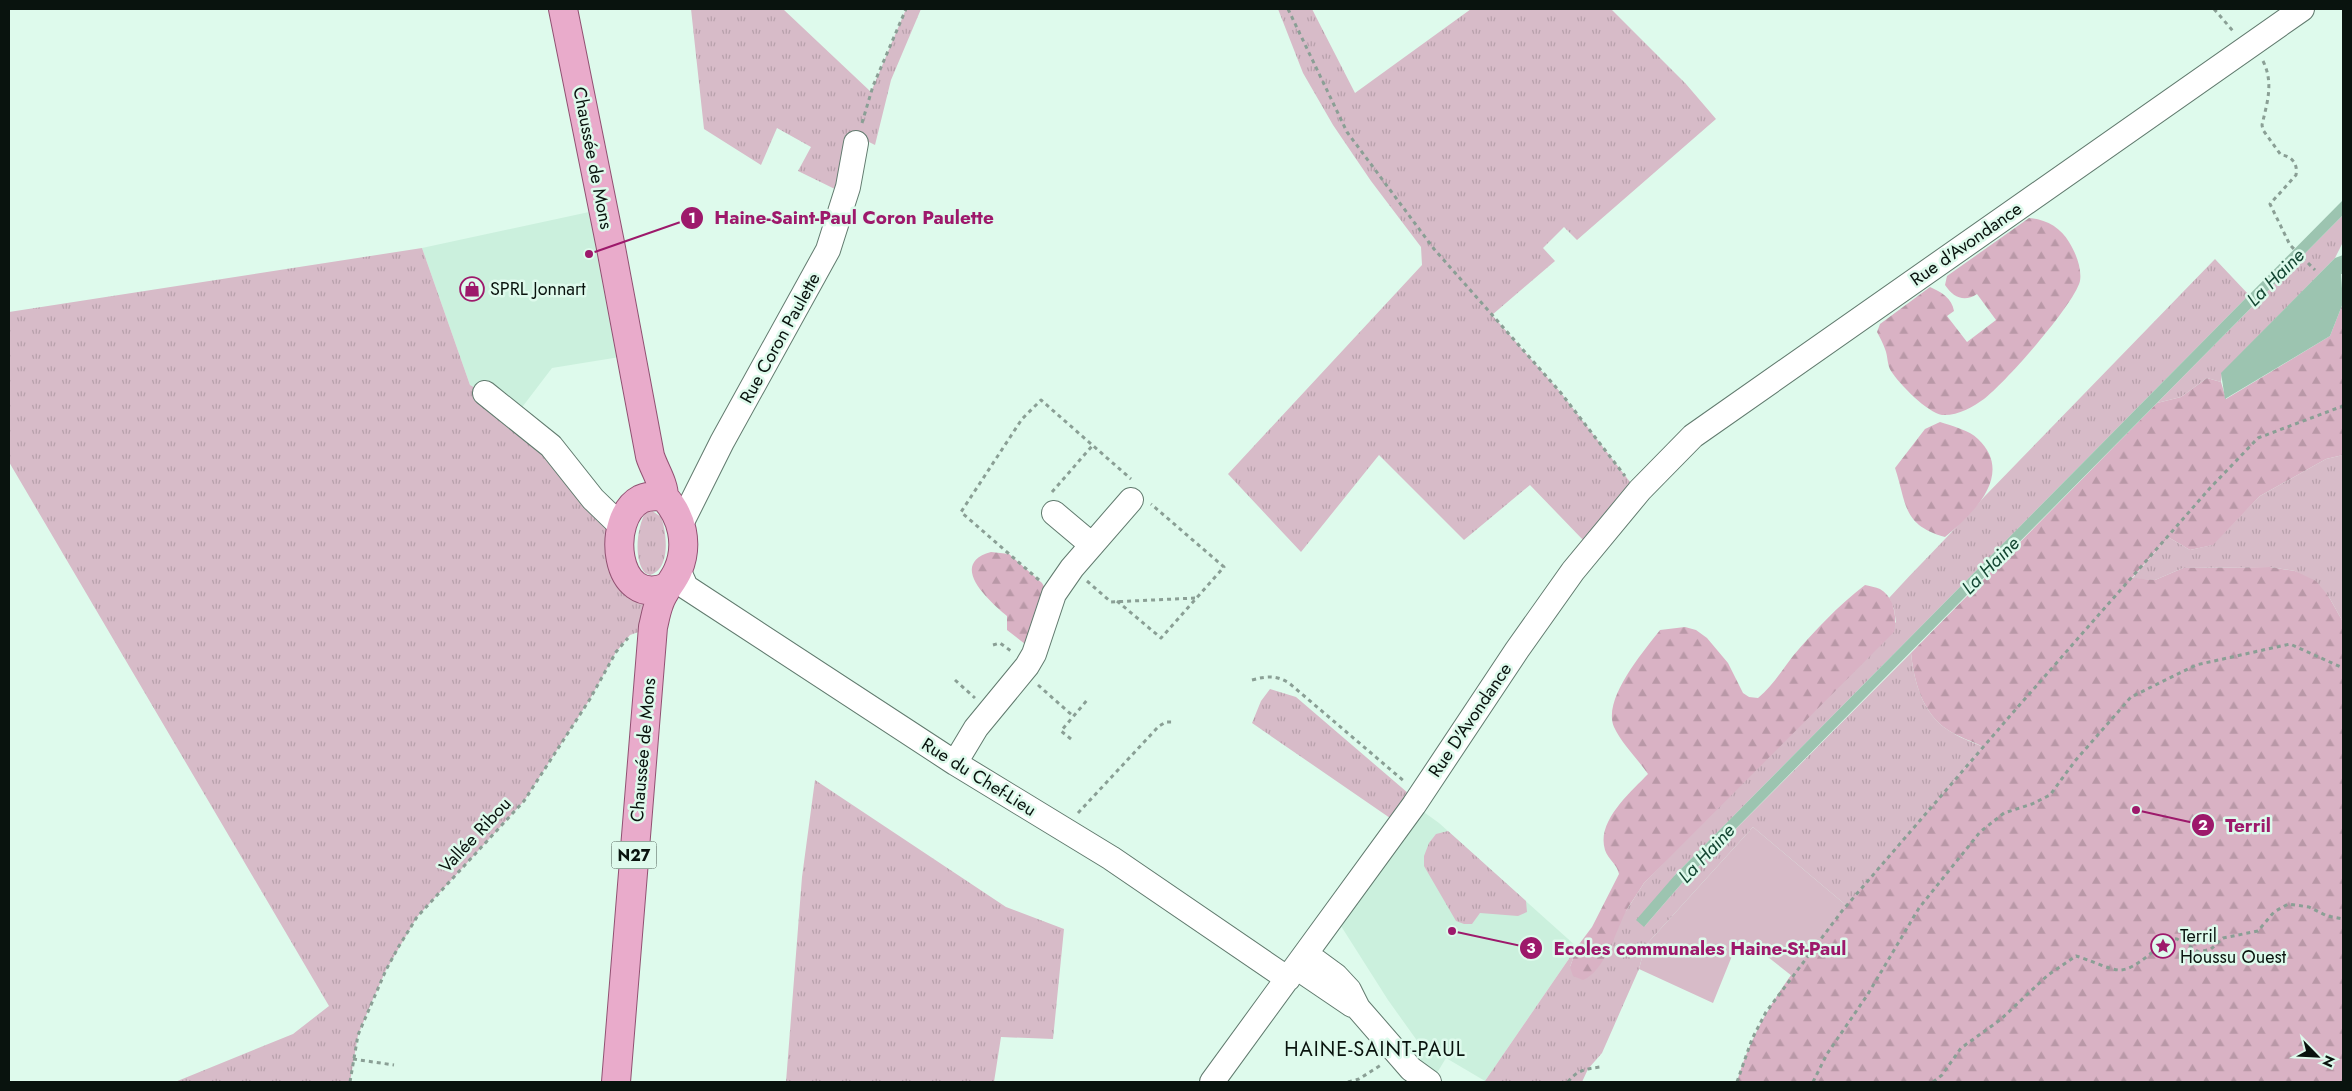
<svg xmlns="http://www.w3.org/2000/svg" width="2352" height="1091" viewBox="0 0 2352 1091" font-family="Jost,sans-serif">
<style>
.built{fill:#cbf0dd}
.grass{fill:url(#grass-tufts)}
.forest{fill:url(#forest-firs)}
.garden{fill:#d7bbc8}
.water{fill:#9cc4b0}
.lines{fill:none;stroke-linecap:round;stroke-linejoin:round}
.minor-casing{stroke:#617a6e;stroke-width:26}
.major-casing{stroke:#915172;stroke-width:30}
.path{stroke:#8a9f95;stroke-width:3;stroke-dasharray:4 4;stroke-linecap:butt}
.minor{stroke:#fff;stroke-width:24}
.major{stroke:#e9abcb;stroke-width:28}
.labels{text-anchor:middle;stroke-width:5;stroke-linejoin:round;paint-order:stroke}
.shield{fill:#defaec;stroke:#495851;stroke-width:1}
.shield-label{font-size:16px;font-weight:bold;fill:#09130e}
.street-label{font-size:18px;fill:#09130e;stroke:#defaec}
.poi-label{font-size:18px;fill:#09130e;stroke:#defaec;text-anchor:start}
.water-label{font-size:19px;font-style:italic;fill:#144733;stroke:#defaec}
.quarter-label{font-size:20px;letter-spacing:1px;fill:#09130e;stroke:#defaec}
.leader{fill:none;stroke:#9d196b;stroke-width:2}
.callout-dot{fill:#9d196b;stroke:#defaec;stroke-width:2}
.mark-label{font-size:15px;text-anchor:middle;font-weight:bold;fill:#fff}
.callout-label{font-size:19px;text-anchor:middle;font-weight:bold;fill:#9d196b;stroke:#defaec;stroke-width:5;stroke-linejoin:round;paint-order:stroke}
</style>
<defs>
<pattern id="grass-tufts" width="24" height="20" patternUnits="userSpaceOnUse" patternTransform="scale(1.25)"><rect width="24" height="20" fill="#d7bbc8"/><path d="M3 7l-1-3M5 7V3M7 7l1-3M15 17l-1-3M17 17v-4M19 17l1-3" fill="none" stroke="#b7a0ab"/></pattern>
<pattern id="forest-firs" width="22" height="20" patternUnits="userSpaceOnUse" patternTransform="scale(1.25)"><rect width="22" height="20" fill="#d9b2c4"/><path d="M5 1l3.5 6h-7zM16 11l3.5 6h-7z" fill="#b998a7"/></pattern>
</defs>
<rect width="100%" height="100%" fill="#defaec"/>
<!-- built -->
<path class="built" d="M603,209L632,355L552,368L520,410L470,385L422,248Z
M1414,805L1439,823L1577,947L1485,1081L1446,1058L1437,1073L1417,1066L1423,1049L1388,1000L1334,915Z"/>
<!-- grass -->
<path class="grass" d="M691,9H783L871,92L906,9H921L891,80L875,145L867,141L845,194L798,171L811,147L777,128L761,165L704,129Z
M1278,9H1312L1355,93L1471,9H1611L1686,84L1716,119L1577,240L1564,227L1543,248L1555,261L1492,315L1561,393L1630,482L1584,541L1530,485L1464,540L1379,455L1301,552L1228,474L1422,265L1421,247L1371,181L1333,125L1303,73Z
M2343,215V242L2335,258L2222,373L2221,382L2207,378L2181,397L2157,403Z
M422,248L470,385L485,393L593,499L641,589L653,627L630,635L616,652L590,699L524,801L417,917L386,970L370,1006L358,1035L350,1082H175L293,1034L329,1006L9,462V312Z
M2215,259L2249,295L1675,875L1644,927L1682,883L1911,653C1914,681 1922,713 1948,730C1958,737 1972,742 1983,747L1847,906L1753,827L1645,946L1639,969L1602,1053L1588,1069L1582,1082L1485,1081L1577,947L1570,967L1626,911L1644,883L1896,622L1894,609L1889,598C1920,564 1954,531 1985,496Z
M2343,455V622L2329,597L2295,571L2270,567L2183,568L2155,580L2132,579L2168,537L2190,550L2212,545L2260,496L2326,459Z
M651,510L661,517C667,533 671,569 650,575L645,573C633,559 637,527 646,511Z
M1270,689L1296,697L1408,793L1390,818L1252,723L1261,701Z
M815,780L1006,907L1064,929L1053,1039L1001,1037L994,1082H786L802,877Z
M1448,831L1526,901L1527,912L1518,916L1480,913L1472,924H1464L1456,921L1424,866V856L1429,843L1436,834Z"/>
<!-- forest -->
<path class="forest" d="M2029,218C2046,219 2061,228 2069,242C2076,253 2082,269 2080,281C2074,305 2005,383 1984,399C1973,407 1957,416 1942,415C1928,413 1899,384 1891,371C1887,365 1888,356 1885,349C1883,343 1880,338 1877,332L1880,324L1930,287C1941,292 1952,298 1954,311L1947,316L1967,342L1996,320L1977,294C1964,303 1953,297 1945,285L1947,276Z
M2343,303V455L2326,459L2260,496L2213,545L2190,550L2168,537L2132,578L2155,580L2183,568L2270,567L2295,571L2316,581L2329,597L2343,622V1082H1737C1759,1003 1818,939 1871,877C1908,834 1946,791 1983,747C1972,741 1958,737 1948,730C1922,713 1914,681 1911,653L2157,403L2181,397L2207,378L2221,382L2226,399L2330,336Z
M1940,422C1952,426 1969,430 1978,439C2015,474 1973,514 1945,537C1902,525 1907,504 1895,468L1925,429Z
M991,552L1009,554L1042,583L1046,590L1025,644L1007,630V616C990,602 947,564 991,552Z
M1865,585C1869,586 1876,587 1880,589C1895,598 1897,618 1894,632L1644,883C1638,893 1631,902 1625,913C1616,932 1604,972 1583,980L1573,976L1570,967L1577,947L1592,927L1619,874C1617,864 1608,859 1605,850C1596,821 1631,792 1648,774C1637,758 1622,744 1614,727C1602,699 1644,651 1660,630L1685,627L1696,630L1707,638L1728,663L1743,693L1749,697L1758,698C1772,687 1782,670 1793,656C1815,630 1838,606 1865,585Z"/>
<!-- garden -->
<path class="garden" d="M1753,827L1847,906L1792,976L1749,942L1736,946L1713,1003L1639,969L1645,946Z"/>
<!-- water -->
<path class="water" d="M2343,200V215L1682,883L1644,927L1636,920L1675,875Z
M2343,255V274H2341L2343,303L2330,336L2225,399L2221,373L2335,258Z"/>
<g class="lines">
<!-- minor casing -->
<g class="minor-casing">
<path id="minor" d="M485,393L551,446L593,499L622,527
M1054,513L1092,545
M681,524L722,442L828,250L848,187L856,143
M678,569L686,587L955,763L1111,858L1288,979
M955,763L976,728L1027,666L1034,654L1054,594L1072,568L1131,500
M1306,954L1336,976L1349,990L1358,1008L1411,1069L1429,1082
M1296,967L1352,1005
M1212,1082L1414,805L1517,650L1573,571L1640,490L1693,436L2302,9"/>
</g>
<!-- major casing -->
<g class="major-casing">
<path id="major" d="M563,9L611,248L650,456C654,469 664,483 664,497
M616,1082L653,627C655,619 656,612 659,604C663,591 673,582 678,570C689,544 682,516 664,497C657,496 648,496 641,499C605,518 614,609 667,587"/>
</g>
<!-- path -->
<path class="path" d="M1288,9L1347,132L1434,249L1561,393L1625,476
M2214,9L2233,31
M2263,61C2274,83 2267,103 2262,125L2263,130L2281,155C2292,156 2298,164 2296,175L2270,204L2290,245L2315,270
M862,123L873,86L906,9
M1052,492L1093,445
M1039,580L961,512L1022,419L1041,400L1131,479
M1087,581L1111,602L1195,598
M1117,601L1161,638L1224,567L1151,504
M993,645L1000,643L1011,651
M955,680L975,698
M1252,680C1267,676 1276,675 1289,683L1405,782
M1038,685L1073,716
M1071,739L1061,731L1088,699
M1078,813L1159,726L1166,722H1173
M353,1059L394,1065
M350,1082L358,1035L386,970L399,946L417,917L524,801L590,699L616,652L628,638
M1348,1082L1359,1079L1381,1065
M1568,1082C1577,1070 1586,1069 1600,1067
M1737,1082L1752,1039L1766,1012L1842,911L2016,709L2211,487L2258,438L2343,406
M1813,1082L1827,1054L1868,994L1919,908L1980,832L2004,813L2032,804L2050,795L2075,761L2131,697L2196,665L2290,644L2343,668
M1933,1082L1942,1075L1961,1048L2000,1020L2048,975L2076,956C2088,959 2109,970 2120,970C2135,970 2158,947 2168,938L2177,939L2199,952L2211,949L2223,938L2258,931L2274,912L2288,904L2309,907L2327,916L2343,919"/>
<!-- minor -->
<use href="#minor" class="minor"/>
<!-- major -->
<use href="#major" class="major"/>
</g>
<!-- icons -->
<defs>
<g id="shop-ring" transform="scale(1.25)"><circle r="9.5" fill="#defaec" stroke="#9d196b" stroke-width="1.5"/><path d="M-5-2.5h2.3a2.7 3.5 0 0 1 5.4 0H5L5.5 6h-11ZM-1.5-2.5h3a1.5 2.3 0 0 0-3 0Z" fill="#9d196b"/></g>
<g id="sight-ring" transform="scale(1.25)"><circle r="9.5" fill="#defaec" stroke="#9d196b" stroke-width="1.5"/><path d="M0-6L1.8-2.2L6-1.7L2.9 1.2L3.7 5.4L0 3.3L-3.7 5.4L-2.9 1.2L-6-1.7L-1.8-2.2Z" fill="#9d196b"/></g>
</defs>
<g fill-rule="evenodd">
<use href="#shop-ring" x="472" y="289"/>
<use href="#sight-ring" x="2163" y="946"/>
</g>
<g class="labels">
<!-- shield labels -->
<rect class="shield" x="611.5" y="841.5" width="45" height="27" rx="4"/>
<g class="shield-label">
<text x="634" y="861">N27</text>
</g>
<!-- street labels -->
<g class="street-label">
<text transform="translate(593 158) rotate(79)" y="6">Chaussée de Mons</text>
<text transform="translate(1966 244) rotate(-35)" y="6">Rue d'Avondance</text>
<text transform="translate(780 338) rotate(-61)" y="6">Rue Coron Paulette</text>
<text transform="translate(1470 720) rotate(-56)" y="6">Rue D'Avondance</text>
<text transform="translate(643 750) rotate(-85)" y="6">Chaussée de Mons</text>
<text transform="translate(979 777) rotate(32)" y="6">Rue du Chef-Lieu</text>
<text transform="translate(475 835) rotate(-47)" y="6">Vallée Ribou</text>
</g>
<!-- poi labels -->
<g class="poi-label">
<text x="490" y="295">SPRL Jonnart</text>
<text x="2180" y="942">Terril<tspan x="2180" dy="21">Houssu Ouest</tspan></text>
</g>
<!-- water labels -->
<g class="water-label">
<text transform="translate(2275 277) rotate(-45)" y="7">La Haine</text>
<text transform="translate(1990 565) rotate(-45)" y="7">La Haine</text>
<text transform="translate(1706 853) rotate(-47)" y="7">La Haine</text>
</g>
<!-- quarter labels -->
<g class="quarter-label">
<text x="1375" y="1056">HAINE-SAINT-PAUL</text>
</g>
</g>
<!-- callouts -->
<path class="leader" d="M589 254L692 218M2136 810L2203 825M1452 931L1531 948"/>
<g class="callout-dot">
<circle cx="589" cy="254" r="5"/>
<circle cx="2136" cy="810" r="5"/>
<circle cx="1452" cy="931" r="5"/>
<circle cx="692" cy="218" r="12"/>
<circle cx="2203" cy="825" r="12"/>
<circle cx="1531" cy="948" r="12"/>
</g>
<g class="mark-label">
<text x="692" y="223">1</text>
<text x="2203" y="830">2</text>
<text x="1531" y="953">3</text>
</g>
<g class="callout-label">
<text x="854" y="224">Haine-Saint-Paul Coron Paulette</text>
<text x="2248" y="832">Terril</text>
<text x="1700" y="955">Ecoles communales Haine-St-Paul</text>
</g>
<!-- border -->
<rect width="2352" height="1091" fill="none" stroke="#09130e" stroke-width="20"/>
<!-- north arrow -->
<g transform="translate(2317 1056) rotate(114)" stroke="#defaec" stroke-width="4" paint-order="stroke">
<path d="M0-4L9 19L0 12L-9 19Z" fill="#09130e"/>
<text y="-8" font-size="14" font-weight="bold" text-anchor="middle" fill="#09130e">N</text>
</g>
</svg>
